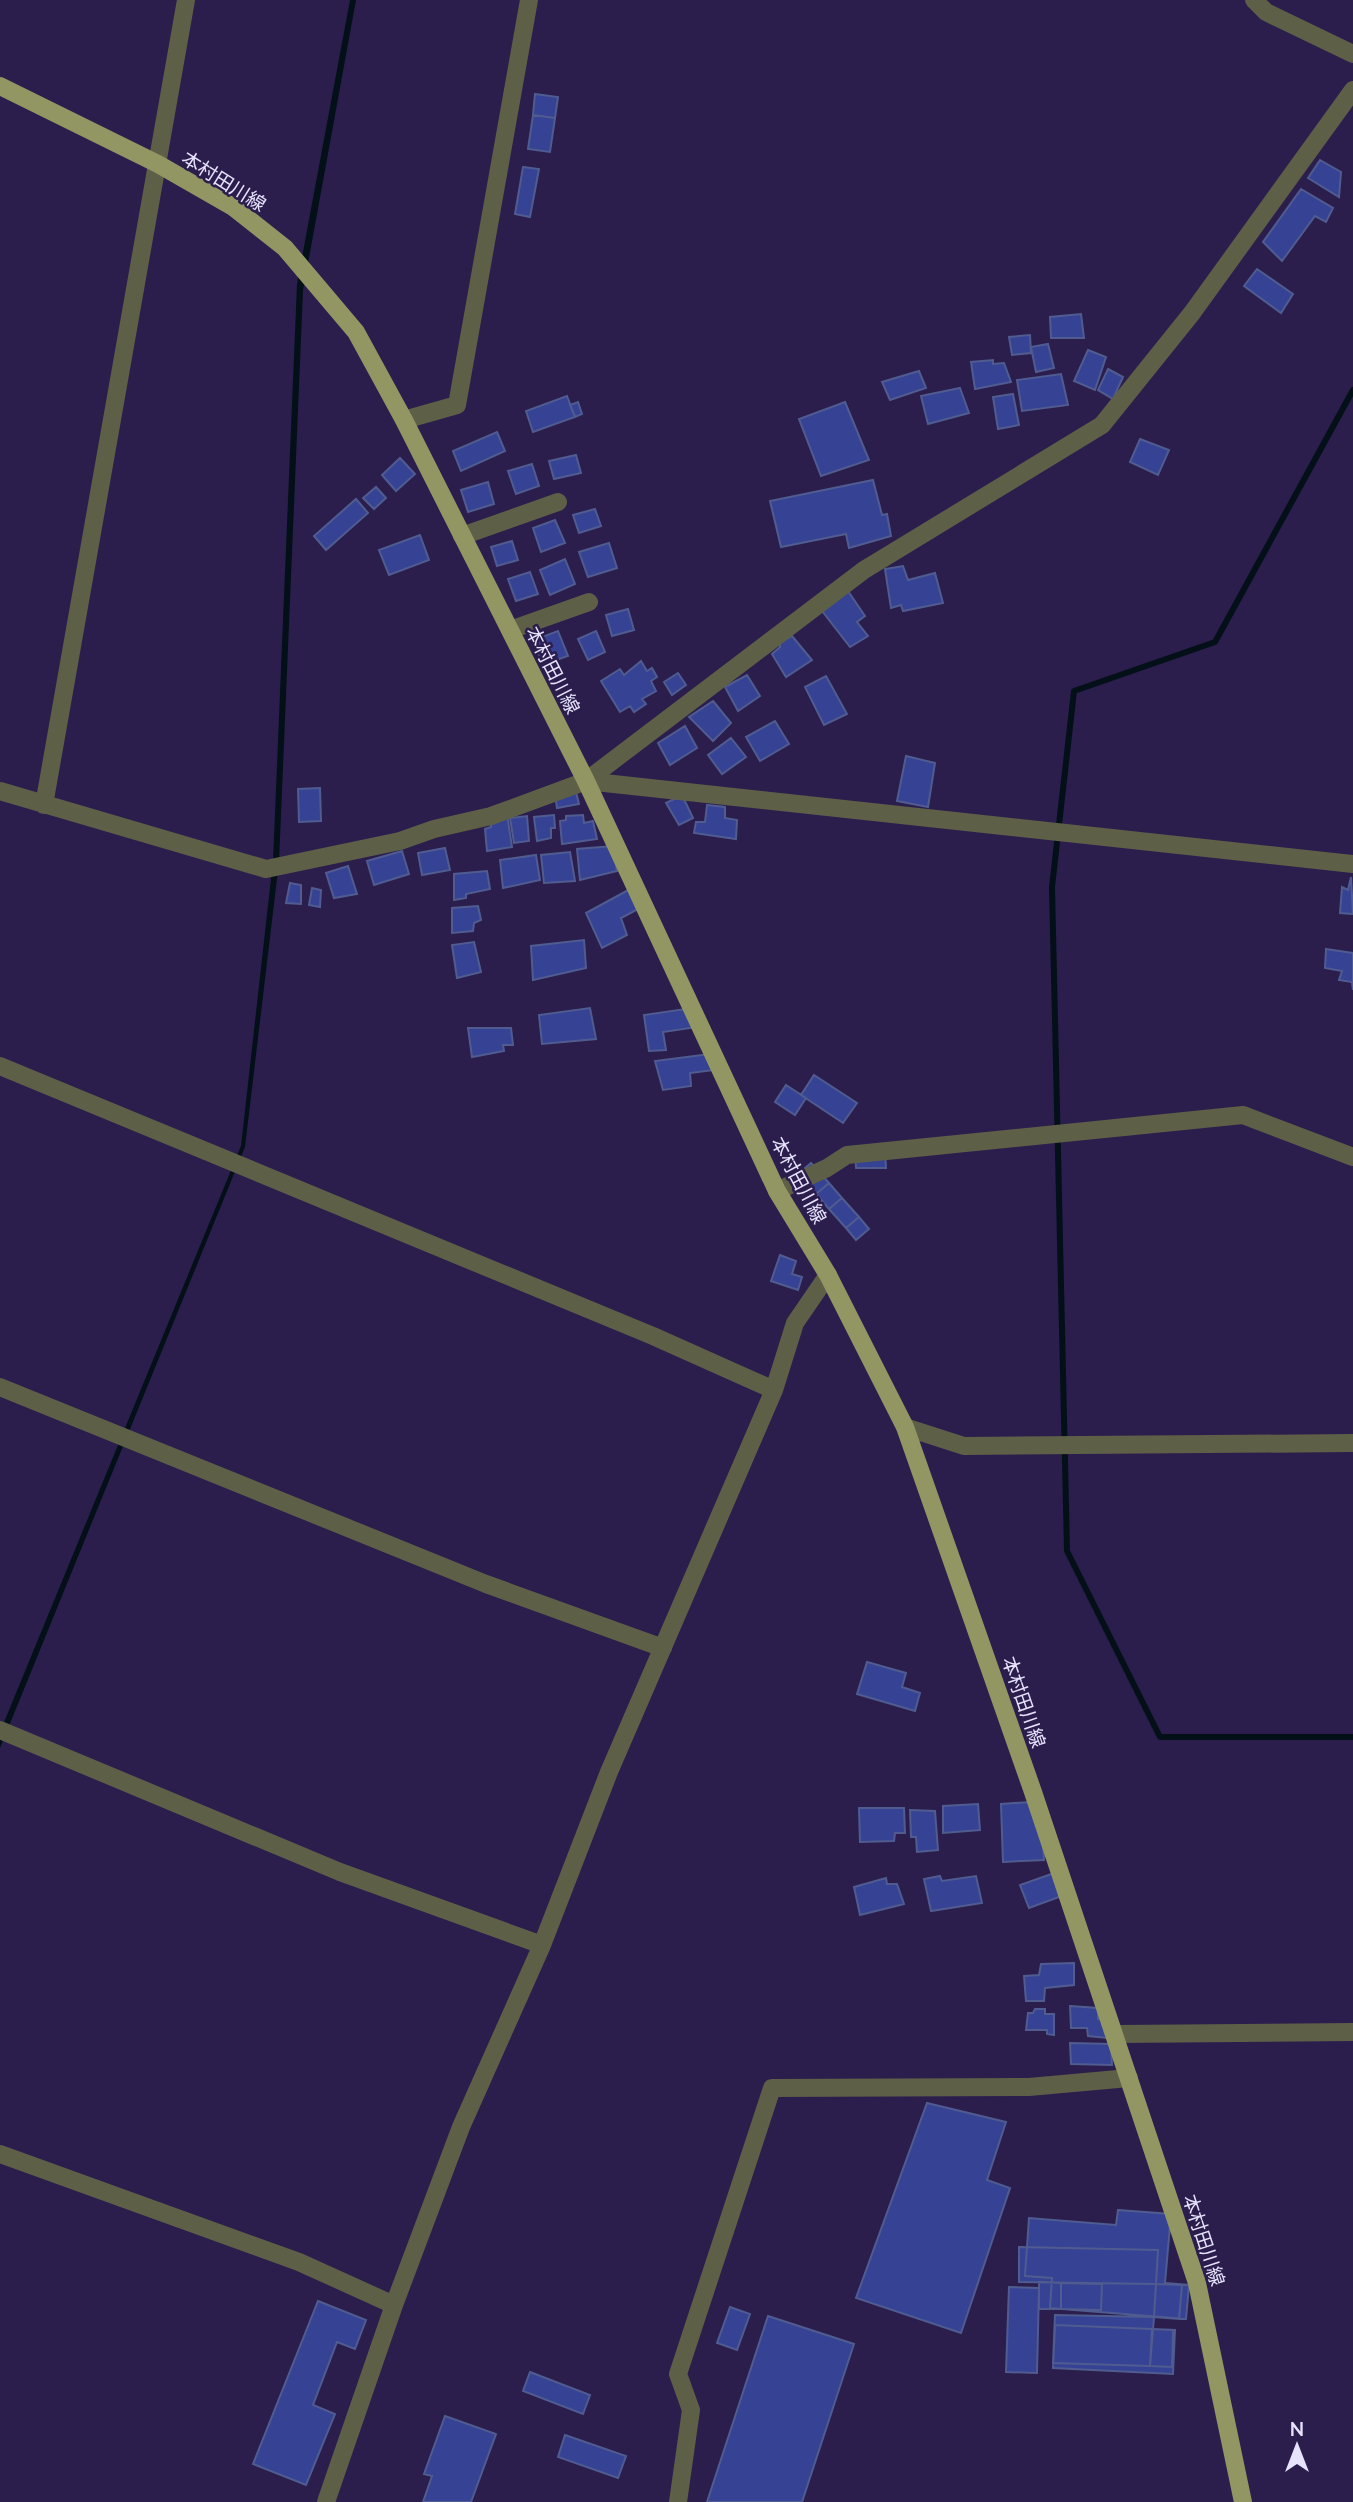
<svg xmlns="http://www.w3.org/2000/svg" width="1353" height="2502" viewBox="0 0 1353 2502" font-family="Mulish,'Noto Sans JP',sans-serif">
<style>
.water{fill:#031018}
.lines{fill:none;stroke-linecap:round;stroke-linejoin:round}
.stream{stroke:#031018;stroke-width:6}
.building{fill:#364294;stroke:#505c90;stroke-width:2}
.minor{stroke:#5d5f47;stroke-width:18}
.major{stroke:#919662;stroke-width:18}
.labels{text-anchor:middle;stroke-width:5;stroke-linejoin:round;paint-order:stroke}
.street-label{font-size:19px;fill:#e7e3fc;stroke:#2b1e4d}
</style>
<rect width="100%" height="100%" fill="#2b1e4d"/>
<!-- water -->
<path class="water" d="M350,0H356L303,291L279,862L245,1147L0,1748V1732L241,1146L273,861L297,284Z"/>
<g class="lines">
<!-- stream -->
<path class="stream" d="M1353,390L1215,642L1074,691L1052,887L1067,1551L1160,1737H1353"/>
</g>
<!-- building -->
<path class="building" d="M535,94L558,97L555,118L533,115Z
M533,115L555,118L550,152L528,149Z
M1320,160L1341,172L1339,197L1308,178Z
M523,167L539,169L530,217L515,214Z
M1301,189L1333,208L1326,222L1315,216L1282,261L1263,242Z
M1257,269L1293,294L1281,313L1244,286Z
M1081,314L1084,338H1051L1050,317Z
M1030,335L1031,353L1012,355L1009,337Z
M1048,344L1054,368L1036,372L1031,347Z
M1088,350L1106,357L1095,390L1074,381Z
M993,360V364L1004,363L1011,382L975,389L971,362Z
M1108,369L1123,377L1113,399L1098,390Z
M919,371L926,388L890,400L882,382Z
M1061,374L1068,405L1022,411L1017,380Z
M960,388L969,413L928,424L921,396Z
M1013,394L1019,425L998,429L993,397Z
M567,396L575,417L533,432L526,411Z
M578,402L582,414L575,417L570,405Z
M845,402L869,460L821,476L799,419Z
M497,432L505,451L461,471L453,451Z
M1140,439L1169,450L1158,475L1130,462Z
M576,455L581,473L554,479L549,461Z
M400,458L415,474L396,491L382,475Z
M532,464L539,486L516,494L508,471Z
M873,480L882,515L887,514L891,536L849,548L846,534L781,547L770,501Z
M488,482L494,504L468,512L461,490Z
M376,487L386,498L374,509L363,498Z
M356,499L368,513L326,550L314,536Z
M595,509L601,526L579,533L573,515Z
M555,520L565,543L541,552L533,528Z
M420,535L429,560L389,575L379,550Z
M512,541L518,560L497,566L491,547Z
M609,543L617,568L588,577L579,552Z
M565,559L575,584L550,595L540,570Z
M903,566L908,580L935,573L943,603L903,611L901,605L891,608L885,569Z
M530,572L538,594L516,601L508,579Z
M846,588L865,616L857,622L868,636L850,647L819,607Z
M628,609L634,630L612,636L606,615Z
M558,631L568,656L542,665L534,640Z
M596,631L605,652L588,660L578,639Z
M792,636L812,660L786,677L772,654L780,647V642Z
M641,661L647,671L652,668L657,677L651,681L656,691L642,699L646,704L634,712L630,706L620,712L601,681L620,669L624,675Z
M678,673L686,685L672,695L664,682Z
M747,675L760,696L738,711L725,687Z
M826,676L847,714L824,725L805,687Z
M713,701L731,723L713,741L689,717Z
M775,721L789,744L760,761L746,737Z
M685,726L697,748L670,765L658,743Z
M731,738L746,757L722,774L708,755Z
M906,756L935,763L928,807L897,801Z
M320,788L321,821L299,822L298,789Z
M576,792L579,804L557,808L555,795Z
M682,795L693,818L679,825L666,803Z
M707,805L725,807V818L737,820L736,839L694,833L696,822H705Z
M507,814L512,847L487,851L485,829L491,827V816Z
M554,815L555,828H551V838L537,841L534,817Z
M583,815L584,823L593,821L597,839L562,844L560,821L566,820V816Z
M527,816L529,841L514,843L510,818Z
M613,846L617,871L580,880L577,849Z
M445,848L450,870L422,875L418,853Z
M402,851L409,874L374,885L367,861Z
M570,852L575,881L544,883L541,855Z
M536,855L540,880L503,888L500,860Z
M348,866L357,894L334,898L326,873Z
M487,871L490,889L466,894V898L454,900V874Z
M1351,877L1353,914L1340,913L1342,887L1348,890Z
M290,883L301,885V904L286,903Z
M312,888L321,890L320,907L309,905Z
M632,888L640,908L621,918L627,935L602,948L586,913Z
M478,906L481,920L474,923L473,931L452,933V908Z
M584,940L586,968L533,980L531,946Z
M474,942L481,972L457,978L452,945Z
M1326,949L1353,953V990L1352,982L1339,980L1342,971L1325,968Z
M590,1008L596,1039L542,1044L539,1015Z
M692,1008L697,1027L663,1032L666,1050L649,1051L644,1015Z
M468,1028H511L513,1045H503L504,1051L472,1057Z
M717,1053L722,1069L690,1073L691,1086L663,1090L655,1061Z
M814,1075L857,1103L843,1123L801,1095Z
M786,1085L806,1098L795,1115L775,1102Z
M855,1148H885L886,1168H856Z
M811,1163L829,1183L816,1194L798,1174Z
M829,1183L842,1198L829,1209L816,1194Z
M842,1198L859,1217L846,1228L829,1209Z
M859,1217L869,1229L856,1240L846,1228Z
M780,1255L796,1261L792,1274L802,1277L798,1290L771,1281Z
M867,1662L906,1673L902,1687L920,1693L915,1711L857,1694Z
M1030,1802L1043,1840L1044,1860L1003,1862L1001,1804Z
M978,1804L980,1830L943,1833V1806Z
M859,1808H904L905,1833H895L894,1841L860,1842Z
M910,1810L935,1811L938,1850L917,1852L916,1837H911Z
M1054,1873L1062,1896L1029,1908L1020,1885Z
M940,1876L942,1881L976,1876L982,1903L931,1911L924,1879Z
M886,1878L887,1884H897L904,1904L860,1915L854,1887Z
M1074,1963V1985L1045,1988L1044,2001H1026L1024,1976L1039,1975L1041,1964Z
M1070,2006L1098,2008V2019L1106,2017L1107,2038L1088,2036L1087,2028H1071Z
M1035,2009H1045V2014H1054V2035L1047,2034V2030H1026L1028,2013H1033Z
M1070,2043L1111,2044L1112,2065L1071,2064Z
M927,2103L1006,2122L987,2180L1010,2188L961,2333L856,2298Z
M1118,2210L1171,2214L1165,2283L1189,2285L1186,2319L1050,2308L1052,2278L1025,2276L1029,2218L1116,2225Z
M1019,2247L1158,2250L1156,2284L1019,2282Z
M1039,2282L1061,2283V2309H1039Z
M1061,2283L1102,2284L1101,2310L1061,2309Z
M1156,2284L1182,2285L1179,2319L1154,2317Z
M1009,2287L1039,2288L1037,2373L1006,2372Z
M318,2301L366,2320L355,2349L337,2342L313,2405L335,2414L306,2485L253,2464Z
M730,2307L750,2314L737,2350L717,2343Z
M1055,2315L1154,2317L1150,2366L1053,2363Z
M768,2316L854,2344L802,2502H707Z
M1055,2325L1175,2330L1173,2374L1053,2368Z
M1152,2329L1173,2330L1172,2367L1150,2366Z
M530,2372L590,2395L583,2414L523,2391Z
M445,2416L496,2434L471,2502H423L432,2476L424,2474Z
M565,2435L626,2456L618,2478L558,2457Z"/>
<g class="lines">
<!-- minor -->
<path class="minor" d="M1254,0L1266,12L1353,54
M404,420L457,405L529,0
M462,536L558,502
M510,630L589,602
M586,781L1353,864
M0,791L266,869L400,841L434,829L491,816L586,781L864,570L1102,425L1192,313L1353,90
M44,805L186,0
M0,1066L653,1336L774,1390
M777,1191L827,1168L847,1155L1243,1115L1353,1157
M0,1387L486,1584L663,1648
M905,1427L964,1446L1353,1443
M0,1730L340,1872L542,1945
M1115,2034L1353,2032
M0,2154L299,2262L394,2305
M326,2502L394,2305L461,2127L542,1945L609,1772L774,1390L795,1323L828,1275
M678,2502L691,2410L678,2374L772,2088L1029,2087L1129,2078"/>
<!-- major -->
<path class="major" d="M0,86L158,164L233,207L285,248L356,332L404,420L586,781L777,1191L828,1275L905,1427L1033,1792L1197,2283L1243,2502"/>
</g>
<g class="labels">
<!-- street labels -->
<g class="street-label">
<text transform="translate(224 181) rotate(32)" y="7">本村田川線</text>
<text transform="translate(553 670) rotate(63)" y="7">本村田川線</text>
<text transform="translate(799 1180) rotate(62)" y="7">本村田川線</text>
<text transform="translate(1024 1702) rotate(71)" y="7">本村田川線</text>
<text transform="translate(1204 2240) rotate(72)" y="7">本村田川線</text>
</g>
</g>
<!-- north arrow -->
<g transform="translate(1297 2446)" stroke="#2b1e4d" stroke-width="5" paint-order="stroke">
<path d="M0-5L12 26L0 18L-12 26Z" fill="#e7e3fc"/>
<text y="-10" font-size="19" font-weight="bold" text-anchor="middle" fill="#e7e3fc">N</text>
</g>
</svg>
